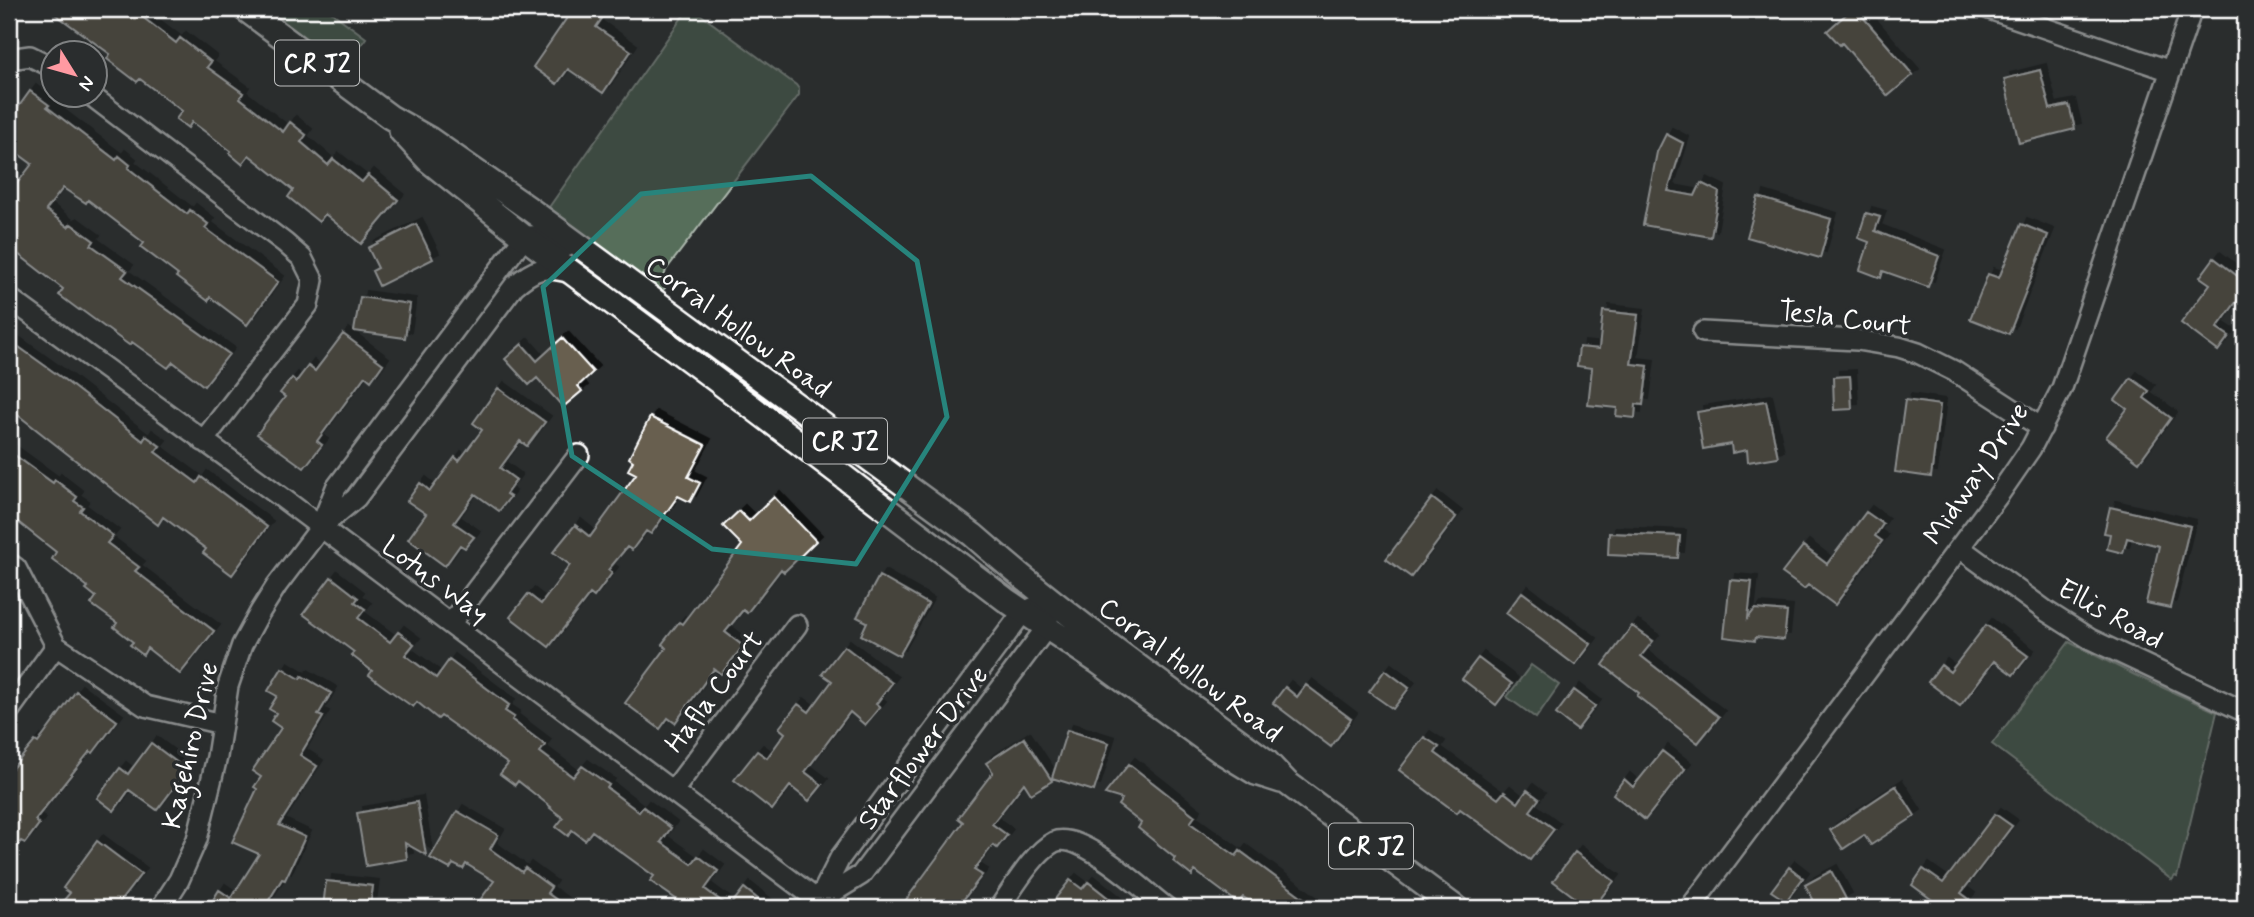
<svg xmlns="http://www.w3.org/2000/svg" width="2254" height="917" viewBox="0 0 2254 917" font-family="Mynerve,sans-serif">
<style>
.green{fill:#576e5a;stroke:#abb6ac;stroke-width:2}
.building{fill:#685f50;stroke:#fff;stroke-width:2;filter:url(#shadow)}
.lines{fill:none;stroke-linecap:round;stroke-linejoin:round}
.minor-casing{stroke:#fff;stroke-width:24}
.major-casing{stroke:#fff;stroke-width:28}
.minor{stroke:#2a2d2e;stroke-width:19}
.major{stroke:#2a2d2e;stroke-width:23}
.marked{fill:none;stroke:#27847c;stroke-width:5;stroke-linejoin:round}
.labels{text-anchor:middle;stroke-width:7;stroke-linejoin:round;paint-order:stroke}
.shield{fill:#2a2d2e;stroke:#bfc0c0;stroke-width:2}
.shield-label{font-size:26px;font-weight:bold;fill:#fff}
.street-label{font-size:28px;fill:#fff;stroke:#2a2d2e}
</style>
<defs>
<filter id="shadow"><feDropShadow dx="6" dy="-6" stdDeviation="0" flood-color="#0009"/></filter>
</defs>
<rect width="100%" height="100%" fill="#2a2d2e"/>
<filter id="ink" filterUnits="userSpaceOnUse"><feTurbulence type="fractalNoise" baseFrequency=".0143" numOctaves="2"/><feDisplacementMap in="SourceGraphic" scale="14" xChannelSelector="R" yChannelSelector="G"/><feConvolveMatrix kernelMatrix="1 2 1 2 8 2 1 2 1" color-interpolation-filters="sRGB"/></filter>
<g filter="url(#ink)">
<!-- green -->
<path class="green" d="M263,9H327L366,38L344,69Z
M688,9H693L796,85L799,89V95L666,270L663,281L665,288L658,295L545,213Z
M2069,642L2135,675L2217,712L2177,877L2175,876L2172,880L1992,744Z
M1531,665L1559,685L1536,718L1507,697Z"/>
<!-- building -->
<path class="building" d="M48,9H132L176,43L180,38L211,62L207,67L243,93L240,98L283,132L290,122L306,135L301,142L328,165L333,159L362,182L368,175L398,200L361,244L325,214L319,222L288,197L293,190L249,155L242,164L229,153L231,151L192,122L188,128L176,119L182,111L140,79L137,82L107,59L110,54Z
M573,9H596L605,14L596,27L631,51L603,93L568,69L557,84L533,67Z
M1852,9H1856L1913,75L1888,96L1842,43L1840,45L1827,31Z
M2040,70L2050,109L2069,105L2075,129L2019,143L2004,79Z
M30,91L49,105L47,107L116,160L119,156L130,165L128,168L187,214L190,210L208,224L205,228L278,282L247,325L210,297L208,301L176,277L178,275L141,247L144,243L88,200L86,203L63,188L46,210L68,227L71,224L94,241L91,245L127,271L122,277L229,354L204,386L173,362L168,368L132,342L129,345L80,309L79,310L59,295L63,289L9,247V194L32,164L9,147V120Z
M1666,134L1683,143L1668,191L1695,196L1701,183L1719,192L1711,237L1643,225L1657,152Z
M1758,197L1831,219L1820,258L1747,237Z
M1866,213L1880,217L1875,231L1939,256L1928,287L1883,271L1881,278L1860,270L1869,242L1858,238Z
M416,224L433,259L379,286L372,271L378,268L368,248Z
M2021,224L2048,235L2009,334L1970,319L1988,274L1999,278Z
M2214,258L2245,282V290L2217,328L2229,336L2218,351L2181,323L2210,284L2200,277Z
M360,297L410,304L405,338L354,331Z
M1603,311L1638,315L1631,364L1648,366L1643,405L1636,404L1635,418L1616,416L1617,408L1588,405L1592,368L1577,366L1579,347L1599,349Z
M343,334L383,364L371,381L365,376L317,441L322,445L304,468L257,434L285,397L280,393L292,378L296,382L308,366L315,371Z
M562,338L593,372L578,386L582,391L563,407L537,378L529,385L505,359L522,344L537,361Z
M9,340L62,378L143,441L146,436L160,446L155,452L197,483L201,477L267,527L232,575L203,553L206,549L163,517L158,525L9,408Z
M1850,376L1852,409L1834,410L1833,377Z
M2131,378L2149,391L2144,398L2171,418L2139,462L2106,437L2127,409L2115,400Z
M498,388L545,422L527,446L520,441L500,468L516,480L506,494L510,497L499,511L475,494L454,523L474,537L465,548L460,545L445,566L408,539L426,514L407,501L420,483L430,491L455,457L459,461L482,430L473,423Z
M1905,400L1940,405L1931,477L1895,472Z
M1766,401L1778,457L1748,462L1747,450L1732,453L1731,444L1703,449L1697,412Z
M650,417L705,445L688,477L700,483L690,502L678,496L651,534L646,531L632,550L627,547L608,570L612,573L594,597L590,594L549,647L510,617L528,594L541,604L570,565L553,552L575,525L590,537L636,474L628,470L633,461L629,458Z
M9,451L53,483L55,480L77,497L74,501L83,507L80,511L113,536L107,543L139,567L135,571L214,631L180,674L147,648L143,655L130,645L133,642L114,627L117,623L91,604L96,597L86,589L88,587L52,559L56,552L9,515Z
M774,497L816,541L784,572L781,569L747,613L743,610L725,632L743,646L721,674L714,669L675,723L668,718L660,729L625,703L666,648L662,644L679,622L682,624L742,545L723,526L739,511L749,521Z
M1432,498L1456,517L1411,577L1386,559Z
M2110,507L2190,526L2170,608L2146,603L2159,546L2127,538L2123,553L2107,549L2110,534L2104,533Z
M1866,512L1883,524L1875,536L1882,541L1835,605L1808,585L1804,589L1782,573L1803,546L1827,564Z
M1609,533L1680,536L1678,558L1608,555Z
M879,576L928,604L899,656L861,635L867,622L857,617Z
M331,577L358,598L355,602L365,609L358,618L390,642L398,632L414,644L405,655L436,678L449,660L509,705L505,711L514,717L512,720L545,745L540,752L573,777L582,766L609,785L607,788L639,812L643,807L671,828L661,842L692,864L698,856L718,871L705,889L729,907L744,888L769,908H689L650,881L654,876L592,831L585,840L572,830L568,836L556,827L563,818L550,808L551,807L518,781L515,785L500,774L508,764L441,716L438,719L417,702L413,707L382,685L369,675L372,671L351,655L354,652L303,614Z
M1730,580L1752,582L1748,618L1755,609L1787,612L1784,640L1756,637L1755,641L1724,637Z
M1522,592L1591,644L1575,665L1506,613Z
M1986,625L2028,656L2013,675L1994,661L1960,706L1928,682L1941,665L1950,672Z
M1632,626L1653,641L1641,656L1719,717L1698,743L1637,696L1639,693L1603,665Z
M844,646L892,683L876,704L880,707L865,725L850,712L805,772L822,785L809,801L790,786L772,810L734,780L757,751L767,758L785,733L779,728L798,704L809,712L832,681L822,674Z
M1478,658L1512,684L1496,705L1462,679Z
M282,668L300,679L302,676L331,693L318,715L323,717L300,755L317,766L279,825L305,837L285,880L282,879L264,908H208L219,890L231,898L259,854L232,842L257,789L254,787L261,777L252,771L281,728L271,721L276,713L269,709L277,696L268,691Z
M1385,670L1409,688L1393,709L1369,692Z
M1306,685L1351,719L1331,747L1273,703L1285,687L1297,697Z
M1574,690L1595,706L1577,730L1556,714Z
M76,691L117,721L93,753L90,751L35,820L39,824L25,843L21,841L9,857V772L35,741L38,743Z
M1067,730L1109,743L1094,791L1052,778Z
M1424,737L1439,747L1435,753L1498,799L1504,792L1518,803L1527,790L1539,799L1530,811L1554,829L1530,860L1460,809L1457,813L1399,770Z
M1024,738L1052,781L1031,794L1024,783L992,824L1007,835L997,848L993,845L974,870L982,875L957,908H900L963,822L958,818L993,772L986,763Z
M151,743L187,770L157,810L129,790L114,811L97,798L120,768L128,774Z
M1662,751L1685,769L1645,820L1613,794L1624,779L1633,787Z
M1129,764L1195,816L1190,823L1236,856L1240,851L1317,908H1261L1243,897L1238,903L1195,871L1192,876L1173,861L1175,858L1138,828L1141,823L1118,805L1122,799L1105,794Z
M1896,786L1915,816L1871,845L1864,835L1843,849L1830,830Z
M417,802L426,855L405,843L407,859L366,866L357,813Z
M457,811L498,835L490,849L522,872L525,868L551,887L547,893L568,908H515L505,901L499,908H490L480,900L494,881L466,864L463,869L453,864L450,869L430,858Z
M1995,814L2012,826L1961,893L1969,899L1961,908H1943L1912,885L1923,869L1943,883Z
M97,841L141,874L115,908H57L70,893L63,888Z
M1575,852L1614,881L1593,908H1589L1553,881Z
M1789,867L1803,878L1786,901L1771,891Z
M1831,871L1846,899L1829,908H1818L1805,885Z
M1070,880L1082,889L1088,882L1121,908H1048Z
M326,881L373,886L370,908H323Z"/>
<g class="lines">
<!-- minor casing -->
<g class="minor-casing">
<path id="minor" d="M1989,9L2171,71
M9,59L30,56L52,67
M89,94L285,243L302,258L313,280L308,305L203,441
M9,298L281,497L828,908
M1703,332L1857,340L1899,347L1918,353L1954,371L2042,428
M322,523L336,488L524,237C542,233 551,237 566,247
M1960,548L2046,611L2090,639L2245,712
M9,563L16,568L56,646
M450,624L579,455
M9,711L56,646L145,706L222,724
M673,791L797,625
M819,900L840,858L1023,612L1037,606
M161,908L179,880L197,839L217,757L228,686L242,645L260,612L277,585L321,527L356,498L514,286C535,268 544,265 571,273
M814,908L819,901L861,875L1047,627L1051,600
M999,908C1012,890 1034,852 1054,842C1081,830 1145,892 1167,908
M1690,908L2000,493L2031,448L2062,388L2192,9"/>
</g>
<!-- major casing -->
<g class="major-casing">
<path id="major" d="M245,9L390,117L429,139L528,208L973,535C1066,617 1167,687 1266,761L1287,783L1456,908
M401,131L429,161L524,237L715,379L1006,600L1097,661L1220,751L1256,773L1281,781"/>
</g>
<!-- minor -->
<use href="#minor" class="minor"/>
<!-- major -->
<use href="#major" class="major"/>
</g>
</g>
<!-- marked area -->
<path d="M0 0H2254V917H0ZM811,176L917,261L947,417L856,564L712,549L572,456L543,287L641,194Z" fill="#2a2d2e" fill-opacity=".55" fill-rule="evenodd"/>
<path class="marked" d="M811,176L917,261L947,417L856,564L712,549L572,456L543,287L641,194Z"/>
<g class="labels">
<!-- shield labels -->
<g class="shield">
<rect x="275" y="40.5" width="84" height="45" rx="5"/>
<rect x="803" y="418.5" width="84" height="45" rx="5"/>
<rect x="1329" y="823.5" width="84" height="45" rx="5"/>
</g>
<g class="shield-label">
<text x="317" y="72">CR J2</text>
<text x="845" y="450">CR J2</text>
<text x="1371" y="855">CR J2</text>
</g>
<!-- street labels -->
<g class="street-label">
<text transform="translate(1845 317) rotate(7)" y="10">Tesla Court</text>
<text transform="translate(739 326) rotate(36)" y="10">Corral Hollow Road</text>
<text transform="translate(1975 473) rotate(-56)" y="10">Midway Drive</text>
<text transform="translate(436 579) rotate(37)" y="10">Lotus Way</text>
<text transform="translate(2111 613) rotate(29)" y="10">Ellis Road</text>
<text transform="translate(1191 669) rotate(37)" y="10">Corral Hollow Road</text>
<text transform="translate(713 691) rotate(-53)" y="10">Hafla Court</text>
<text transform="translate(189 745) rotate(-77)" y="10">Kagehiro Drive</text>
<text transform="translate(922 747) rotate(-53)" y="10">Starflower Drive</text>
</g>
</g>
<!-- margin -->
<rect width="2254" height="917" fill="none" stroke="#2a2d2e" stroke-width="35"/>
<rect x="18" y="18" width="2219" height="882" fill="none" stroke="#fff" stroke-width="2.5" filter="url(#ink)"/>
<!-- north arrow -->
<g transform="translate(74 74) rotate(127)"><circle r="33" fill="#2a2d2e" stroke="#7f8182" stroke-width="2"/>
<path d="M0-5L12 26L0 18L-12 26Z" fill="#ff9aa2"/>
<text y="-10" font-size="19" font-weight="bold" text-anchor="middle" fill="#ffffff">N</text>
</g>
</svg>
